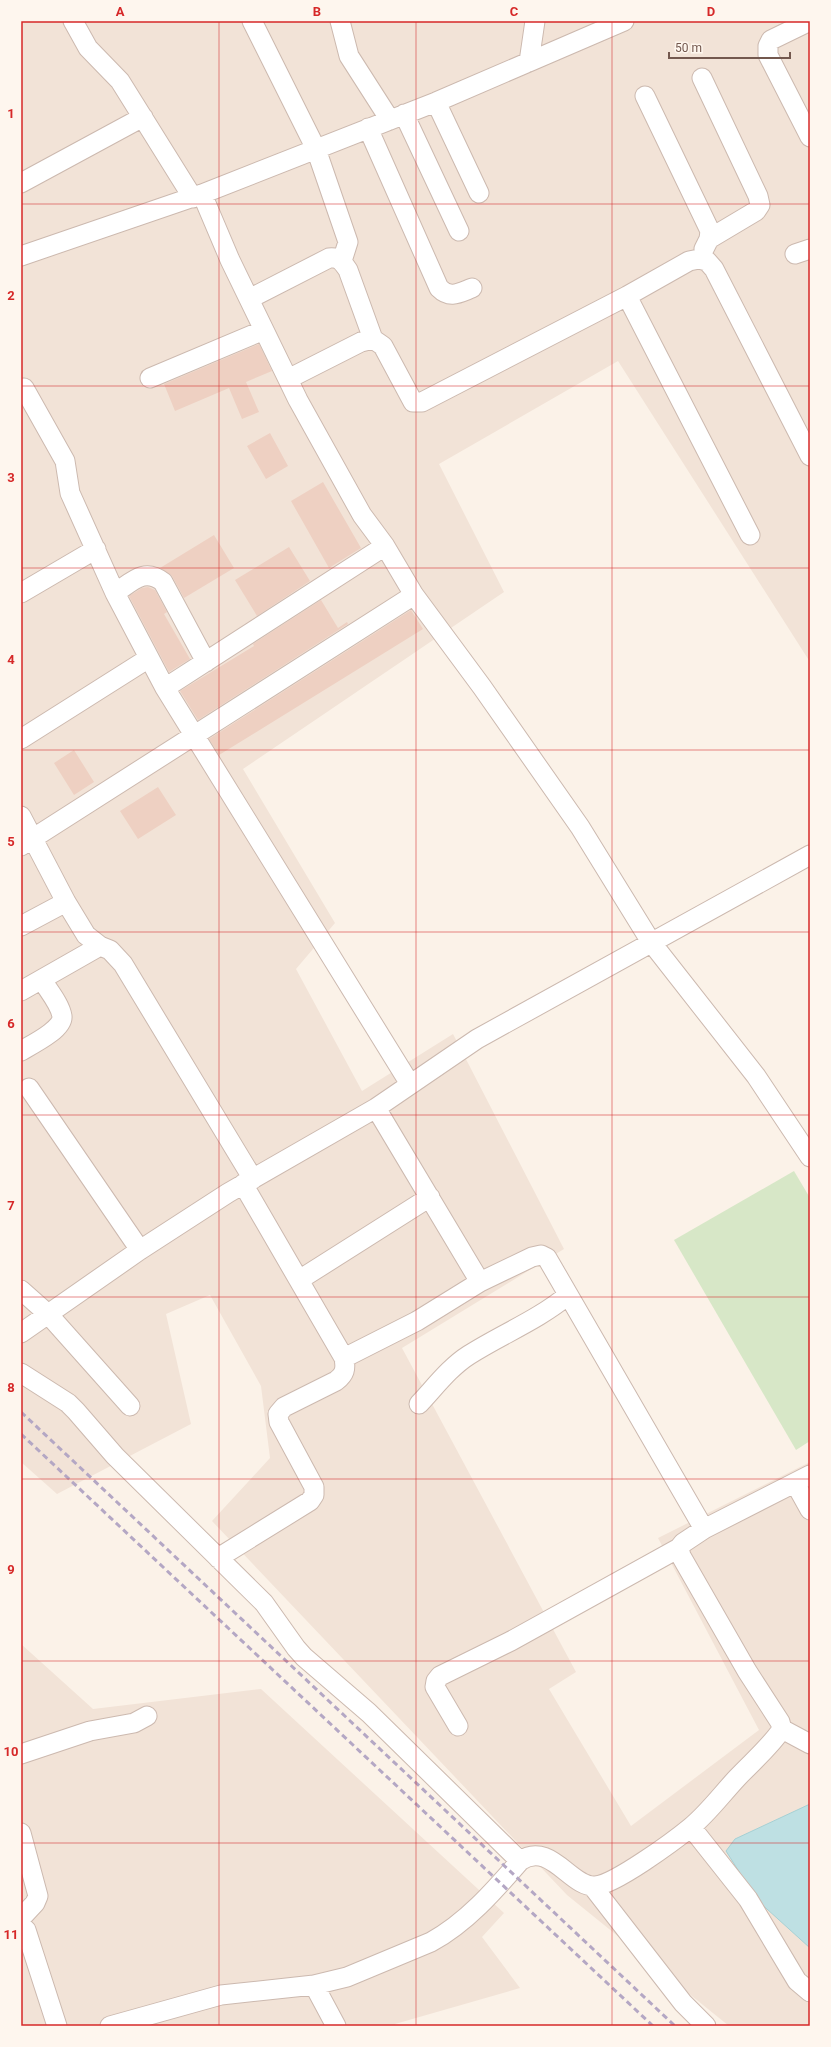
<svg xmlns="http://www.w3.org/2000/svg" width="831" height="2047" viewBox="0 0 831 2047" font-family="Roboto,sans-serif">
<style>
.residential{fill:#f2e3d7}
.green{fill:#d7e7c7}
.water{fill:#bee0e3;stroke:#a5d0d4}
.building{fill:#eed0c2}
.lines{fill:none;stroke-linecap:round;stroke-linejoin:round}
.street-casing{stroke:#ccb9af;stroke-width:21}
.street{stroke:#fff;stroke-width:19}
.rail{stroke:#b4a7c4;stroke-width:3;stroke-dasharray:6 4;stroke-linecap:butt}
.grid{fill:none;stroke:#d62828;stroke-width:1;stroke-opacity:0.55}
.neatline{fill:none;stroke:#d62828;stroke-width:1.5}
.grid-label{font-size:13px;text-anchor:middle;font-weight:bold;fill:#d62828}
</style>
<rect width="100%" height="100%" fill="#fbf2e8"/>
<!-- residential -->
<path class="residential" d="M21,21H810V662L618,361L439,464L504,592L243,769L335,923L296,969L362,1091L453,1034L564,1249L402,1348L576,1672L549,1689L631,1826L759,1730L658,1538L810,1462V2026H729L567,1895L212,1521L270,1458L261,1386L210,1295L166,1314L191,1424L57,1494L21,1462Z
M21,1644L93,1709L261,1689L504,1913L482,1937L520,1988L395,2024L396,2026H21Z"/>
<!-- green -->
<path class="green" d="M794,1171L810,1198V1441L796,1450L674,1240Z"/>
<!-- water -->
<path class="water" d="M810,1804V1948L757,1900L726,1851L735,1839Z"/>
<!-- building -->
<path class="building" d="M259,344L272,371L246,382L259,412L242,419L229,388L175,411L164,384Z
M270,433L288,466L266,479L247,446Z
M323,482L361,548L329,568L291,501Z
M214,535L234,568L184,598L172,576L160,568Z
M289,547L310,581L257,616L235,580Z
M148,587L155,590L167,612L164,614L190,659L169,672L129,596L142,588Z
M321,600L338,628L347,622L348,624L198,720L180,691L254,646L253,644Z
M411,610L423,629L219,755L209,739Z
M74,750L94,782L74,795L54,763Z
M158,787L176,815L138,839L120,811Z"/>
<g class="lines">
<!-- street casing -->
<g class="street-casing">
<path id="street" d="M73,21L88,48L120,81L193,198
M252,21L316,149L348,242L342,261
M340,21L349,56L390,120
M810,21L771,40L768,46V55L810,137
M529,62L535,21
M702,78L758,196L760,205L756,211L709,239
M645,96L710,231L709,239L704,249
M436,102L479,193
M404,114L459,231
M368,128L439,288C450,299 459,293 472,288
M21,183L143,117
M202,194L230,260L298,400L362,515L385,546L414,595L482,687L580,827L651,942L756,1076L810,1157
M795,254L810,249
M21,256L202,194L436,102L624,21
M627,296L750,535
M249,299L329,258C339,257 342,261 348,270L373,339
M150,378L264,330
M288,379L361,342L373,339L383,346L413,402H422L627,296L689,261L699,259L707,261L714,269L810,456
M24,388L65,461L70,493L115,593L165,688L410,1084
M21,593L96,549
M115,593C132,582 144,567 163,582L206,662
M165,688L385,546
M21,739L149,658
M21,816L66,902L86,935L100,946L110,950L123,964L253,1179
M21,846L414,595
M21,926L66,902
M21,991L100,946
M21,1051C31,1045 64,1029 62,1016C60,1004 48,990 42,980
M29,1088L140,1250
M376,1108L480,1282L532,1257L541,1255L547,1258L704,1529
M299,1280L430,1197
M21,1290L48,1314L130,1406
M21,1333L140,1250L228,1193L376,1108L477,1039L810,855
M344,1358L417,1321L480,1282
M21,1373L68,1403L76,1411L115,1456L264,1603L296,1648L304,1657L369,1713L520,1861
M419,1404C435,1387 450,1367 469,1355C502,1334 538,1320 568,1295
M795,1483L810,1510
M218,1558L310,1501L314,1495V1487L279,1422L278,1414L284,1407L336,1381C345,1374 346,1369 344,1358L243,1184
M458,1726L435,1687L436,1681L440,1676L511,1641L679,1548
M782,1729L810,1744
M21,1754L90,1731L134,1723L147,1716
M691,1827L748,1899L797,1981L810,1992
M21,1833L38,1896L35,1903L21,1918
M593,1887L683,2003L706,2026
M21,1926L26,1930L57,2026
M314,1985L336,2026
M110,2026L221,1995L314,1985L347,1977L431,1942C466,1923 494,1891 520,1861C550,1840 571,1888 595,1886C614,1885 674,1841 691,1827C708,1813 722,1794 737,1778C752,1762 770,1747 782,1729L780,1722L747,1671L681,1556L679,1548L683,1543L704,1529L810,1475"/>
</g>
<!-- street -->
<use href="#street" class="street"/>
<!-- rail -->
<path class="rail" d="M21,1412L675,2026
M21,1434L653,2026"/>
</g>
<!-- grid -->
<path class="grid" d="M219,21V2026M416,21V2026M612,21V2026M21,204H810M21,386H810M21,568H810M21,750H810M21,932H810M21,1115H810M21,1297H810M21,1479H810M21,1661H810M21,1843H810"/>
<!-- border -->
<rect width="831" height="2047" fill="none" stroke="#fef6ee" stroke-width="44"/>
<!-- scale -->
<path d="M669 52v6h121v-6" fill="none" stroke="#73584e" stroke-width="2"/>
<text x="675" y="52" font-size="12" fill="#73584e" stroke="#fef6ee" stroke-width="3" paint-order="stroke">50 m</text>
<rect x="22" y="22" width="787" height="2003" class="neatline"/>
<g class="grid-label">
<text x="120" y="16">A</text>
<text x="317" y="16">B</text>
<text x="514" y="16">C</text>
<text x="711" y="16">D</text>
<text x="11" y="118">1</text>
<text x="11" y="300">2</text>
<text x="11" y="482">3</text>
<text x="11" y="664">4</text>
<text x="11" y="846">5</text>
<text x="11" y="1028">6</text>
<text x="11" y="1210">7</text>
<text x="11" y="1392">8</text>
<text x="11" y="1574">9</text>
<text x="11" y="1756">10</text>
<text x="11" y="1939">11</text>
</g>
</svg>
